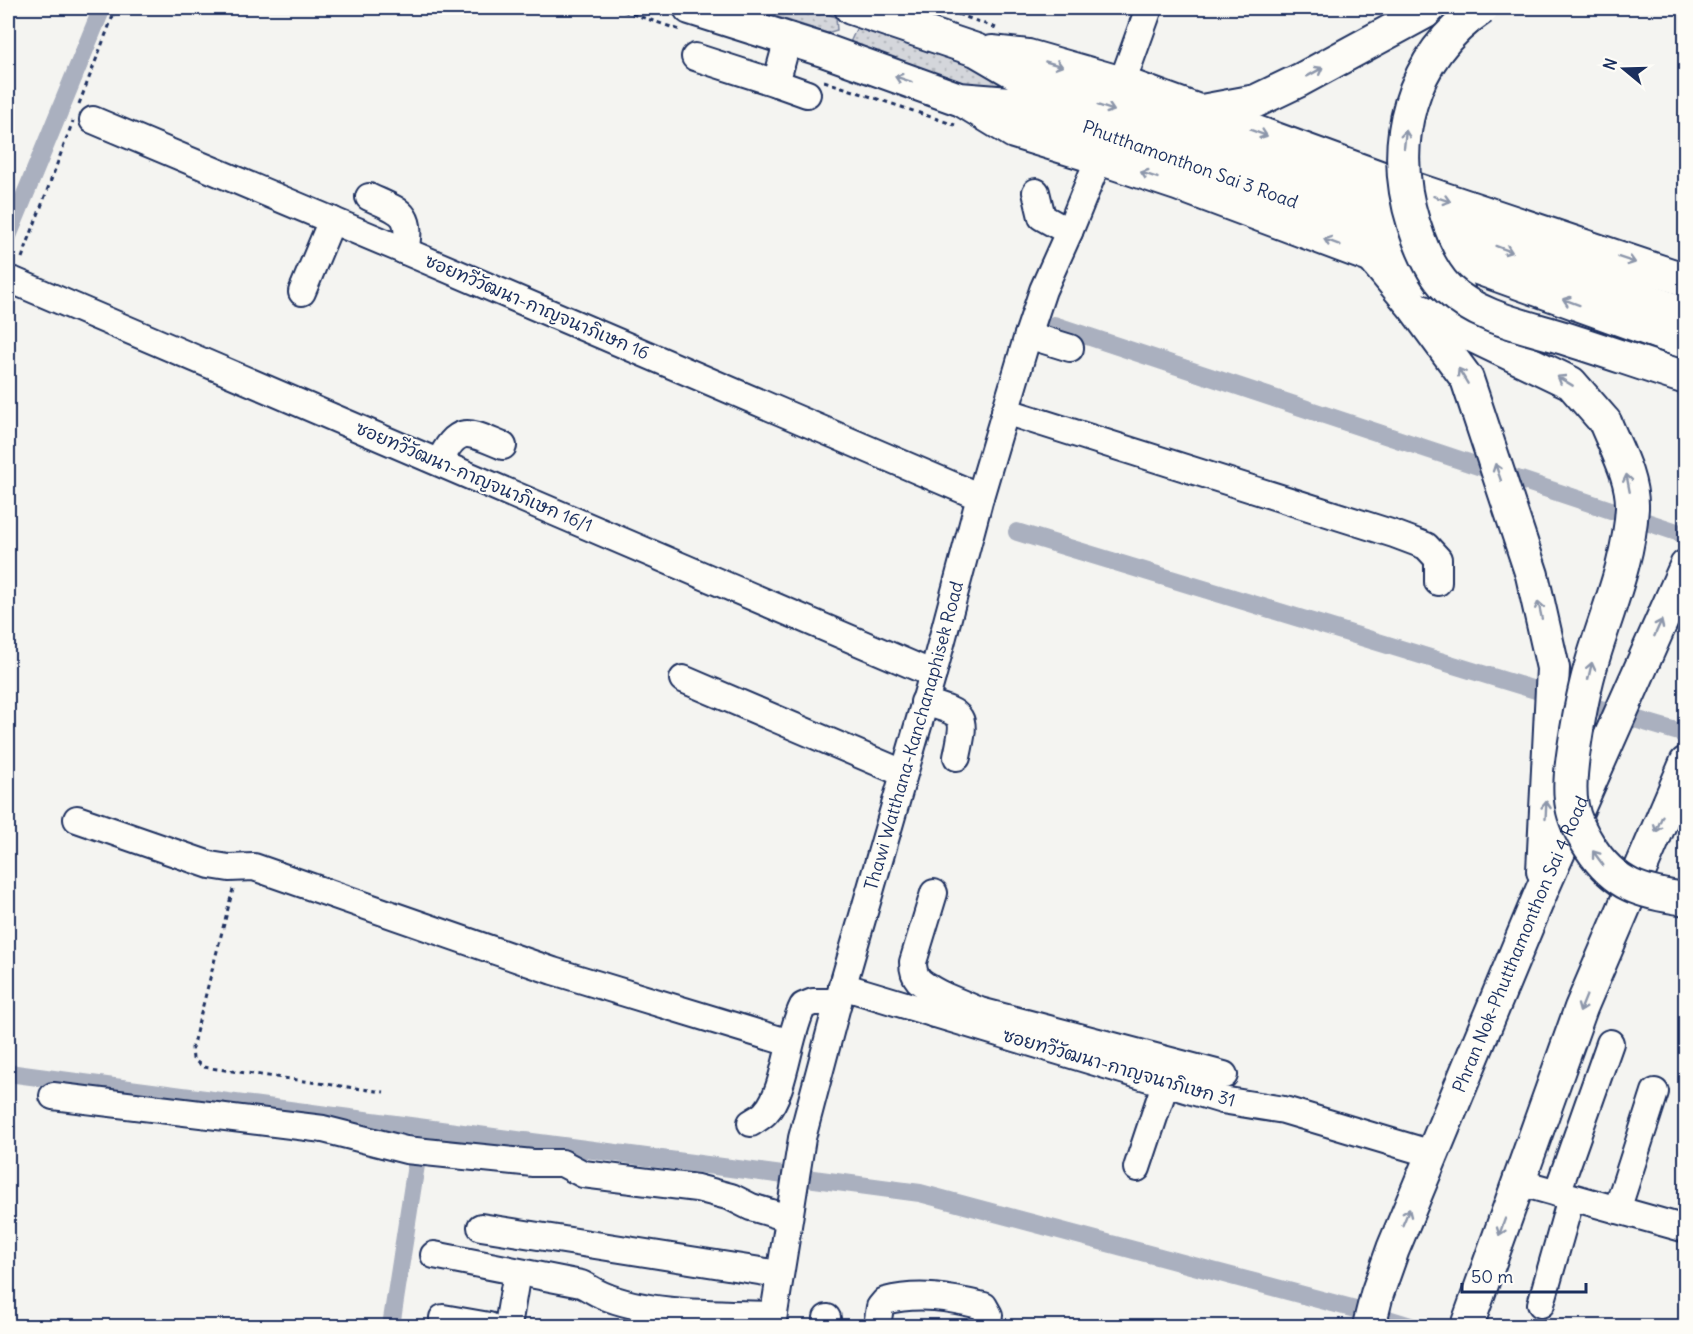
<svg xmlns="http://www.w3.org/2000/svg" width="1693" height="1334" viewBox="0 0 1693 1334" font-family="Delius,'Playpen Sans Thai',sans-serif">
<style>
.grass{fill:url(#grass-dots);stroke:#78829c;stroke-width:1.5}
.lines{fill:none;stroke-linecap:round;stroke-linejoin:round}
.canal{stroke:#aab0bf;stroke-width:18}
.minor-casing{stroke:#1b2f5e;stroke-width:30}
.major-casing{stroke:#1b2f5e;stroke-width:36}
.path{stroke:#1b2f5e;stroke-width:3;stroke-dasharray:4.5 4.5;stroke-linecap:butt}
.minor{stroke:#fdfcf7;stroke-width:26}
.major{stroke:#fdfcf7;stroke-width:32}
.major-bridge-casing{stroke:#1b2f5e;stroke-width:36;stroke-linecap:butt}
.major-bridge{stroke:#fdfcf7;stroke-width:32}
.oneway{stroke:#8c96aa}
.labels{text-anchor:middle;stroke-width:4.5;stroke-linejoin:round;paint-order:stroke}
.street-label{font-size:18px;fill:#1b2f5e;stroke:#fdfcf7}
</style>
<defs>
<pattern id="grass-dots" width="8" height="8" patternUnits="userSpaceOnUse" patternTransform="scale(1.5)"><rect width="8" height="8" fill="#d4d6db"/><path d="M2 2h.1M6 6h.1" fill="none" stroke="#b5b8be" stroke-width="1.8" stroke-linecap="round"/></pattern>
</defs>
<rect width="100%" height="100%" fill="#f4f4f1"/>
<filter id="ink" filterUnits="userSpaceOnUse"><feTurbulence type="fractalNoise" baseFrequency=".0167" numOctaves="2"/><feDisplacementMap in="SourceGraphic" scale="12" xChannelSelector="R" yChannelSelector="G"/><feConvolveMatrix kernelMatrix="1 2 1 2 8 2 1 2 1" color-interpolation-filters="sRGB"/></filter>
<g filter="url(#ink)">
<!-- grass -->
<path class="grass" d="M750,8H810L836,17L837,30L827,33Z
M857,27L1013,80L1041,98L974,93L848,47Z"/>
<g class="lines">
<!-- canal -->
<path class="canal" d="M8,236L102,8
M1054,325L1686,535
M1017,532L1532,689L1686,734
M8,1073L920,1193L1359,1310L1411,1326
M391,1326L416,1165"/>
<!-- minor casing -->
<g class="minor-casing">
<g id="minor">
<path d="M695,57L776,83L788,39"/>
<path d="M776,83L807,94"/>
<path d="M1122,83L1149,8"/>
<path d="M93,120L405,251L980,497"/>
<path d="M1036,192L1042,217L1069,232"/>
<path d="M369,197C401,212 413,212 405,251"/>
<path d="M14,281L933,674"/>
<path d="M302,292L332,220"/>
<path d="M1028,335L1070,348"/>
<path d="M1005,411L1394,534L1426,546L1438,559V582"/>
<path d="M439,462C459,423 468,432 503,446"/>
<path d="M683,679L903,773"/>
<path d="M924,702C966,714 966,715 957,757"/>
<path d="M77,819L210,865L229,868L254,867L553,971L790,1043"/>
<path d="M934,893L913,962C913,983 925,985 942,995"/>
<path d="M842,986L1222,1100L1284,1110L1432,1154"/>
<path d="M934,1014L942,995L980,1011L1224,1075"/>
<path d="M53,1096L323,1129L406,1150L533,1163H562L583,1174L697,1188L731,1197L751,1207L788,1218"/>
<path d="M751,1123C755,1120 762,1117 766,1112C785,1092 788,1035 803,1006L813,1002H838"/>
<path d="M1137,1168L1165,1084"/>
<path d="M1518,1182L1686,1229"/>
<path d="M1557,1193L1610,1043"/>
<path d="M1617,1210L1655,1092"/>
<path d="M481,1227L779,1274"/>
<path d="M434,1255L581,1284C588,1287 595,1292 602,1295C650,1316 722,1313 773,1315"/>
<path d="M1541,1304L1571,1198"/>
<path d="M443,1318L489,1326"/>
<path d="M508,1326L517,1272"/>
<path id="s1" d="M772,1326L802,1138L838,1002L933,674L980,497L1028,335L1043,290L1069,232L1099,158"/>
<path d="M826,1326L827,1318"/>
<path d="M877,1326L880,1307L885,1301C919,1292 950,1298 984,1306L989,1315L986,1326"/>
</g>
</g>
<!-- major casing -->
<g class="major-casing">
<g id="major">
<path id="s2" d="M690,8L823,50L959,99L1022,104L1686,343"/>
<path d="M851,8L976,50L1031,82L1331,185L1686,314"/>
<path d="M992,52L1028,56L1122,83L1382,178L1686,280"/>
<path d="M965,102L1014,132L1099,158L1177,184L1458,289"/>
<path d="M1202,111L1256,101L1300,80L1433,8"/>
<path d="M1375,260L1414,307L1467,379L1532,575L1553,668L1543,871"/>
<path d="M1421,311L1571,383L1605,422"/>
<path id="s3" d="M1369,1326L1377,1294L1393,1249L1542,890L1686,566"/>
<path d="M1467,1326L1581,1008L1686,763"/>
</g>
</g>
<!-- path -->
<path class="path" d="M615,8L680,30
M941,8L996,28
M824,81L955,125
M79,104L116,8
M22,258L73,121
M233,889L192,1048L193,1059L203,1067L384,1092"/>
<!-- minor -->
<use href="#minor" class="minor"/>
<!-- major -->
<use href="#major" class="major"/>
<!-- major-bridge casing -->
<g class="major-bridge-casing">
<path id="major-bridge" d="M1482,8C1409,57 1388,143 1414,225C1421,247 1431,272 1448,289C1478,318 1526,326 1564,338C1605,351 1645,365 1686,378
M1605,422C1616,449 1633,478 1632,508C1629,562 1607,611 1592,662C1584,688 1579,716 1575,742C1572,761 1568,787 1572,806C1574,819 1583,836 1590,847C1615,886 1642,893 1686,899"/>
</g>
<!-- major-bridge -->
<use href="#major-bridge" class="major-bridge"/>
</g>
<!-- one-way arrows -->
<defs><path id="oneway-shaft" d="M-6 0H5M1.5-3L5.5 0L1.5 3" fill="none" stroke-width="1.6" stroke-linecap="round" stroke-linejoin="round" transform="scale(1.5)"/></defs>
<g class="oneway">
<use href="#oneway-shaft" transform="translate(1054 64) rotate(16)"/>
<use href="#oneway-shaft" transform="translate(1315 72) rotate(-29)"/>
<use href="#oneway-shaft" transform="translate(903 79) rotate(-161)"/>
<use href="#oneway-shaft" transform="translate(1106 108) rotate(19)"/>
<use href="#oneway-shaft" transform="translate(1259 133) rotate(20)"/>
<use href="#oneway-shaft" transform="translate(1405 139) rotate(-84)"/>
<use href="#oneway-shaft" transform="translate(1149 175) rotate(-161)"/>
<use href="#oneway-shaft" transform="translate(1442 199) rotate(18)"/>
<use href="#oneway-shaft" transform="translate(1332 242) rotate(-159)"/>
<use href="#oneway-shaft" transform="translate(1504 249) rotate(20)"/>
<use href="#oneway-shaft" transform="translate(1627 260) rotate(18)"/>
<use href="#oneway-shaft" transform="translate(1571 302) rotate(-160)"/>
<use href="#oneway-shaft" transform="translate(1463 376) rotate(-121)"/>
<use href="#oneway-shaft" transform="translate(1565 381) rotate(-149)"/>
<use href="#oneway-shaft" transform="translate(1498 472) rotate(-109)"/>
<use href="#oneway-shaft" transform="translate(1628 483) rotate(-101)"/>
<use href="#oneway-shaft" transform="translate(1540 610) rotate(-102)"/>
<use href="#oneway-shaft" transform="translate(1658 628) rotate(-66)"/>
<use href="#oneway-shaft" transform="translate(1590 671) rotate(-77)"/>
<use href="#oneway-shaft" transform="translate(1546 810) rotate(-87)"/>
<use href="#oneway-shaft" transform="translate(1659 824) rotate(113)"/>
<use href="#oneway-shaft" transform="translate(1598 858) rotate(-126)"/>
<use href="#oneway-shaft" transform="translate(1583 1004) rotate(112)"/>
<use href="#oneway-shaft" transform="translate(1406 1217) rotate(-67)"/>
<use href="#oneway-shaft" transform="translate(1502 1227) rotate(110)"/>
</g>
</g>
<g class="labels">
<!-- street labels -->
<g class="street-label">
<text dy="6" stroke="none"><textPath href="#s2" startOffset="526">Phutthamonthon Sai 3 Road</textPath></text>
<text transform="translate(537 307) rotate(23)" y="6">ซอยทวีวัฒนา-กาญจนาภิเษก 16</text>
<text transform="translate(474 477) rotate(23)" y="6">ซอยทวีวัฒนา-กาญจนาภิเษก 16/1</text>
<text dy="6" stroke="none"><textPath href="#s1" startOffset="608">Thawi Watthana-Kanchanaphisek Road</textPath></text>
<text dy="6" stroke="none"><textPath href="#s3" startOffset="411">Phran Nok-Phutthamonthon Sai 4 Road</textPath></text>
<text transform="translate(1119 1068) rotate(16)" y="6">ซอยทวีวัฒนา-กาญจนาภิเษก 31</text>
</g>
</g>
<!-- margin -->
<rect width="1693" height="1334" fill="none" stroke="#fdfcf7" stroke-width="30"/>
<rect x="15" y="15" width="1663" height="1304" fill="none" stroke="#1b2f5e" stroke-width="2" filter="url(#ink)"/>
<!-- north arrow -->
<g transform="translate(1624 69) rotate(289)" stroke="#fdfcf7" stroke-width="4.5" paint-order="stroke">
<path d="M0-4.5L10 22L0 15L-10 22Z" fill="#1b2f5e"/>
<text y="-9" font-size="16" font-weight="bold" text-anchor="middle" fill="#1b2f5e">N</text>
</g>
<!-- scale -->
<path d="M1462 1283v9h124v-9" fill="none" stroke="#1b2f5e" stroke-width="3"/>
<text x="1471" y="1283" font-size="18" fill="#1b2f5e" stroke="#fdfcf7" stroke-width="4.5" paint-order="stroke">50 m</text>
</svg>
